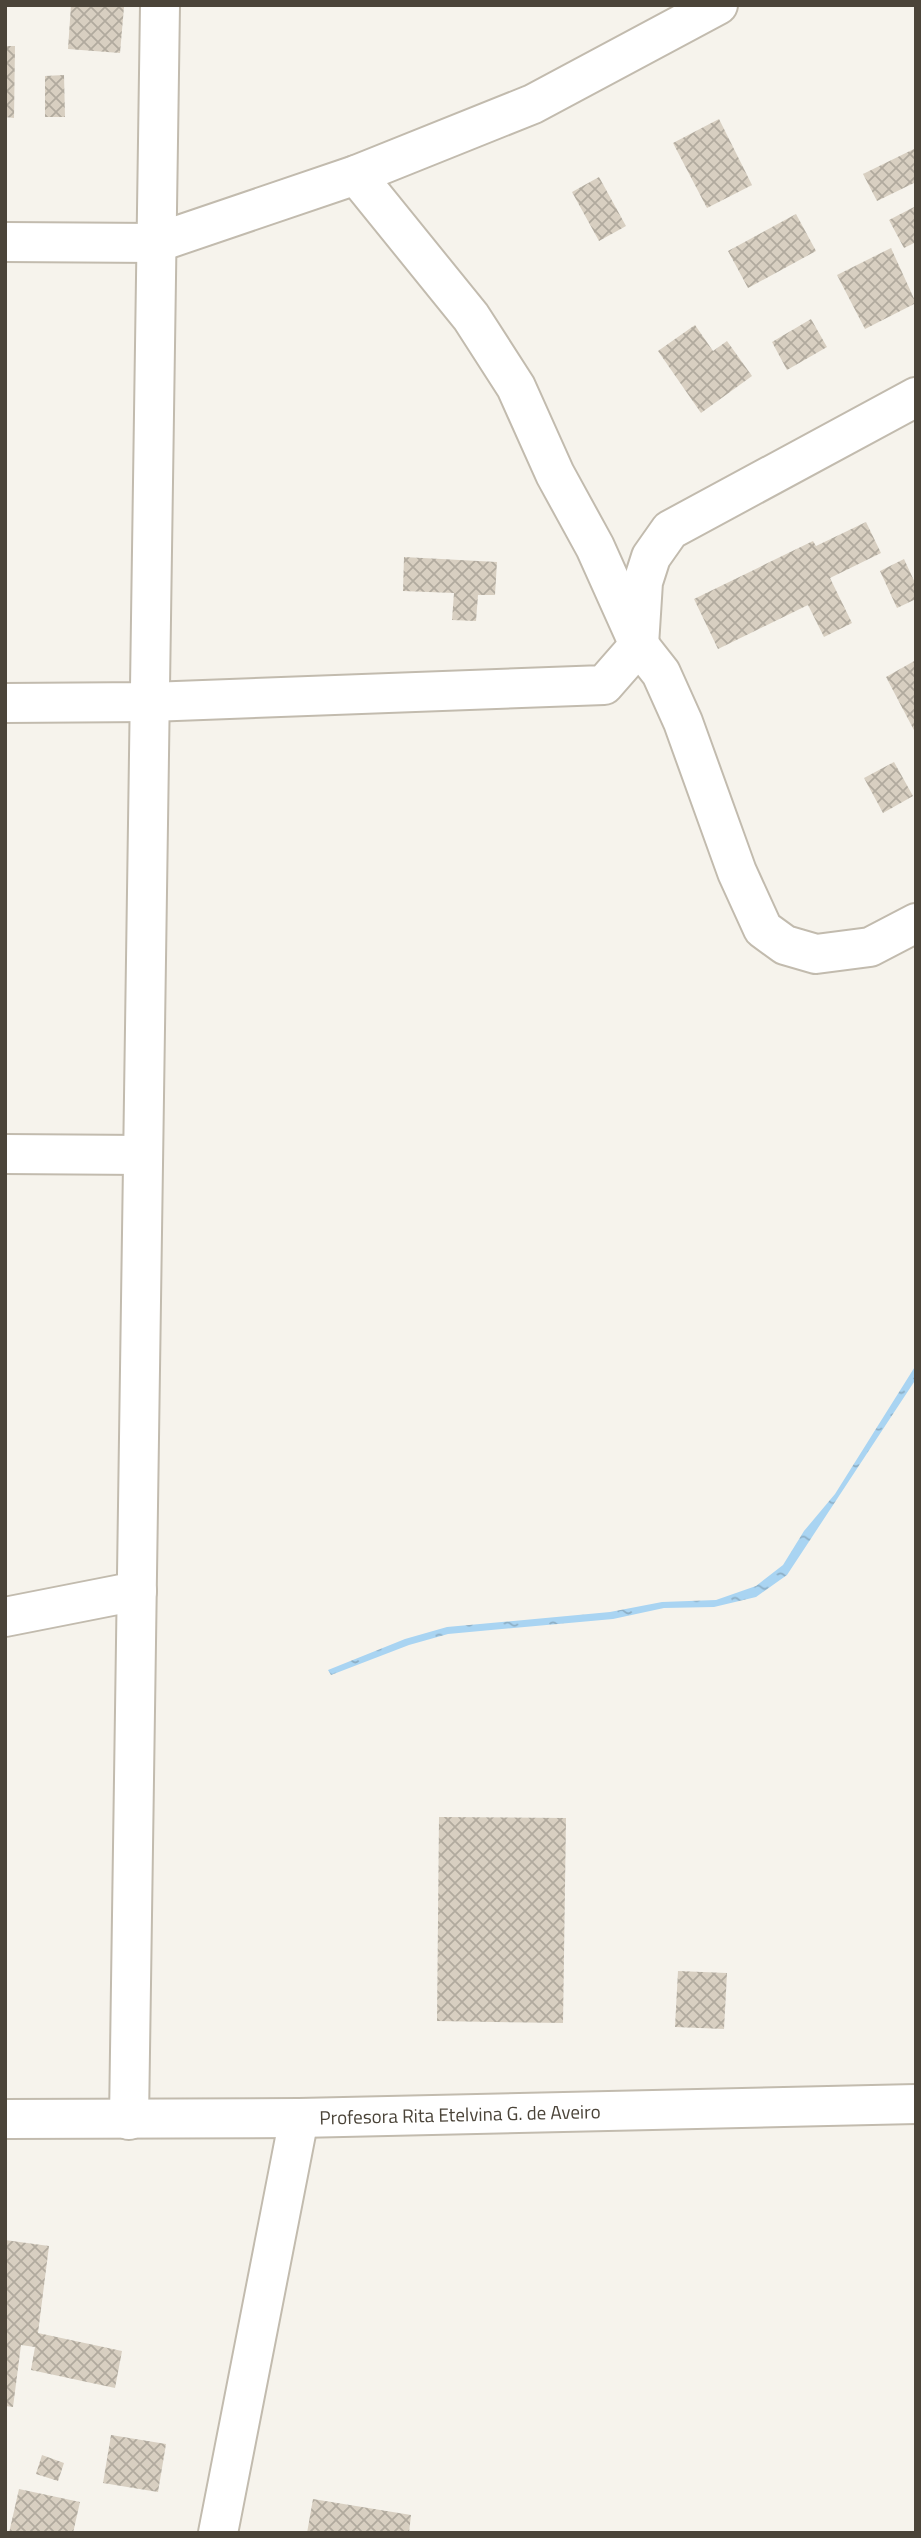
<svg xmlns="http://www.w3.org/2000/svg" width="921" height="2538" viewBox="0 0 921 2538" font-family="'Titillium Web',sans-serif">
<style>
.water{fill:url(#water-ripples)}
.building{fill:url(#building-cross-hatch)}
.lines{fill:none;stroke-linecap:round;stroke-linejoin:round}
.minor-casing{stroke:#c2bbae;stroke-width:42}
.minor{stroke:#fff;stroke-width:38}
.labels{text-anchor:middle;stroke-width:5;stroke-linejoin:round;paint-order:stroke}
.street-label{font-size:19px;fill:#4b4439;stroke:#fff}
</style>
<defs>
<pattern id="water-ripples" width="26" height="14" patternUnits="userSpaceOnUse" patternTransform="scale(1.75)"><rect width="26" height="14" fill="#a9d4f2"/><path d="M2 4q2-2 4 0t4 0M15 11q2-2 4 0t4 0" fill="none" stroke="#8caec5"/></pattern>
<pattern id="building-cross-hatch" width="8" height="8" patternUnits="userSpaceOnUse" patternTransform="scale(1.75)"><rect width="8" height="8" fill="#d8cfc1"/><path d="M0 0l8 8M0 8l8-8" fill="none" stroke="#b1aa9e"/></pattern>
</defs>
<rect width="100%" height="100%" fill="#f6f3ec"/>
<!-- water -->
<path class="water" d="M916,1365V1379L787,1575L756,1597L714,1607L664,1608L613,1619L448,1634L409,1645L331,1675L328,1670L405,1639L447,1627L610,1612L662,1602L716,1600L756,1586L783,1565L804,1531L835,1494Z"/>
<!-- building -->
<path class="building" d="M71,5L124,7L120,53L68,49Z
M5,46H15L14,118L5,117Z
M64,75L65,117H45V76Z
M719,119L752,185L707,208L673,143Z
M916,148V182L877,201L863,174Z
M599,177L626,226L599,241L572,192Z
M916,206V242L904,248L889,220Z
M796,214L816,251L748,288L728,251Z
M891,248L916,303L865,329L837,275Z
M811,319L827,347L787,370L772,342Z
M695,325L713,351L727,341L752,376L701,413L658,351Z
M866,522L881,553L830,578L852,623L824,637L808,605L718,649L694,599L813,541L816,546Z
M404,557L497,562L495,595H478L476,621L452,620L454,593L403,591Z
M904,559L916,585V599L897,608L880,571Z
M916,660V734L886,677Z
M894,762L913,796L883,813L864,778Z
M439,1817L566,1818L563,2023L437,2021Z
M678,1971L727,1973L724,2029L675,2027Z
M5,2240L49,2246L38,2333L122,2351L115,2388L31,2370L35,2347L21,2345L13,2407L5,2406Z
M111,2435L166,2444L158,2492L103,2483Z
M42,2455L64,2463L58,2481L36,2474Z
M19,2489L80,2502L73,2533H9Z
M313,2499L411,2515L409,2533H307Z"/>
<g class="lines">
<!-- minor casing -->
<g class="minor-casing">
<g id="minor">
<path d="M356,175L471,317L516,387L555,474L595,547L639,645L661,673L683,722L737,872L763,929L785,945L816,954L870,947L916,923"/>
<path d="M5,242L156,243L356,175L533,104L718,5"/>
<path d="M5,703L150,702L604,685L639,645L643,582L651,557L670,530L916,397"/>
<path d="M5,1154L143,1155"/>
<path d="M5,1617L137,1591"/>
<path id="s1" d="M5,2119L299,2118L916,2104"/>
<path d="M129,2120L160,5"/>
<path d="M218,2533L299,2118"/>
</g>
</g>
<!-- minor -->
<use href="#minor" class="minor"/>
</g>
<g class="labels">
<!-- street labels -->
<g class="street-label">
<text dy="7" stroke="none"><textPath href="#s1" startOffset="455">Profesora Rita Etelvina G. de Aveiro</textPath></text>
</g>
</g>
<!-- border -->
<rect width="921" height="2538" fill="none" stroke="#4b4439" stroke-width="14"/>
</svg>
